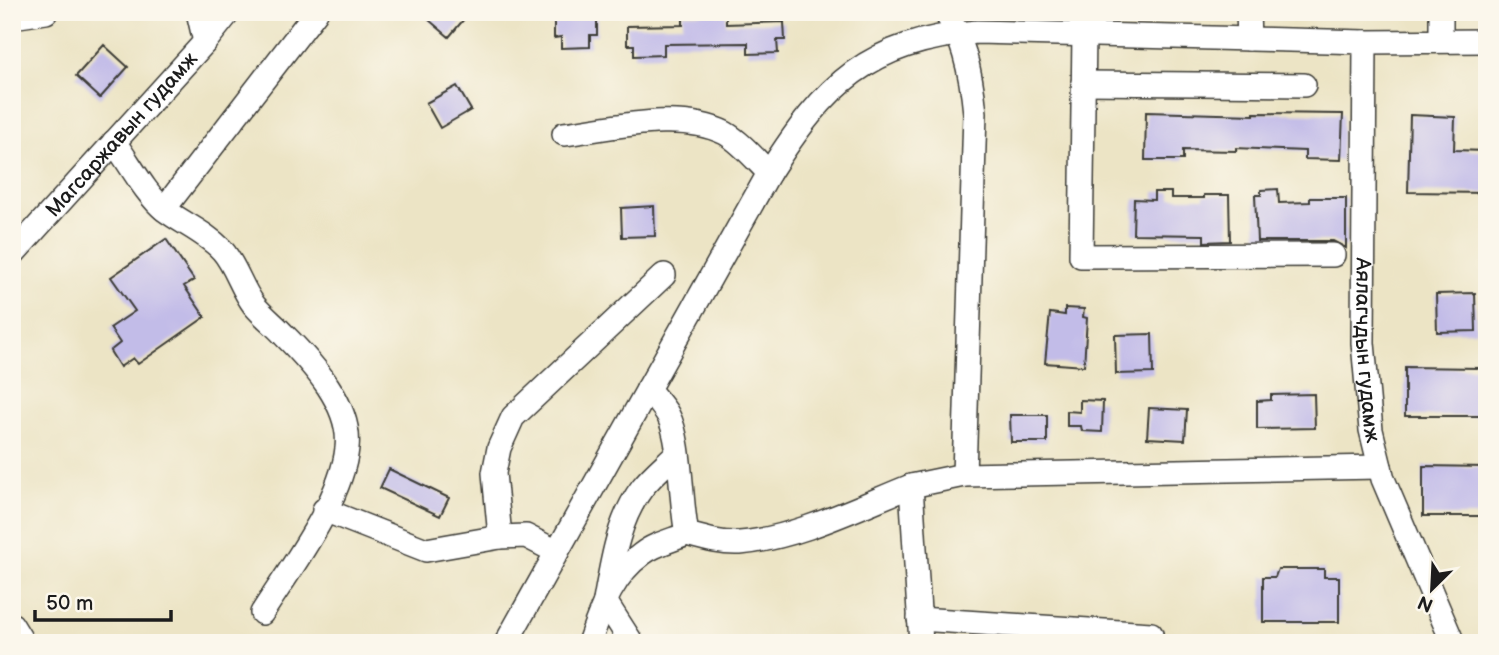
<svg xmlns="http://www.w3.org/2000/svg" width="1499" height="655" viewBox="0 0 1499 655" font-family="'Balsamiq Sans',sans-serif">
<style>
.building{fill:#c2bce8}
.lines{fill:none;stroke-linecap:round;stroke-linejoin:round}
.minor-casing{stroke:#3b3a35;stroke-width:26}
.minor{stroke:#fff;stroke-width:23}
.labels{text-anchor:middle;stroke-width:6;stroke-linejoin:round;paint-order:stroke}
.street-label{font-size:21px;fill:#1c1c1c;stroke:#fbf7ec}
</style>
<rect width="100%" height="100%" fill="#fbf7ec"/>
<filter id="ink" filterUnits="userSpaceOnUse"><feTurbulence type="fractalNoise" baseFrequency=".0143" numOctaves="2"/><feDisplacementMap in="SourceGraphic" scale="14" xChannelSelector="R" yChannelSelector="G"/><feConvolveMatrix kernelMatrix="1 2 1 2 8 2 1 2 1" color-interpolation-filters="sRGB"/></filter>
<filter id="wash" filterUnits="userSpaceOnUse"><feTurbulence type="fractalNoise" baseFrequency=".00686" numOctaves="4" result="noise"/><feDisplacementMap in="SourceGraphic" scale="28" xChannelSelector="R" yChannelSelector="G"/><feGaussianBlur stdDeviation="1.57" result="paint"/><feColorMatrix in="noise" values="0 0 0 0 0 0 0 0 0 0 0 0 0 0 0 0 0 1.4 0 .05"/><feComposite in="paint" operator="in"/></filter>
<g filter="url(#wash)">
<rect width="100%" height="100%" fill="#ece4c5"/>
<g id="blocks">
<!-- building -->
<path class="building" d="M436,12H470L449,37L429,20Z
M726,13V24L784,22L785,40H777L778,53L748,54V43L664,44V55L634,56V45H627V26L683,25V14Z
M597,17V35H590V47L561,48V37L554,38V18Z
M104,45L128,67L100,98L76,76Z
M457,86L471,110L440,128L426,103Z
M1146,112L1254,115V113L1343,114L1341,160L1305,159V151L1236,148V151L1183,150V160H1145Z
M1410,115L1455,117L1454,150L1487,151V193L1408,192Z
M1278,189L1279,203L1310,202V198H1346V248L1333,241H1257L1255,195H1261V190Z
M1154,192H1171V198H1204V195H1229L1230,241L1204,242V235L1133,234L1134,199L1154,200Z
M654,206L655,236L622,237L621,208Z
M166,239L194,280L184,286L205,317L138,364L133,358L120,367L110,351L120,343L110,328L135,311L111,277Z
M1475,293L1476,331L1437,332L1436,294Z
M1065,308L1084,309L1083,317L1087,318L1084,366L1045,363L1050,313L1065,315Z
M1152,334L1153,373L1116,374L1115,335Z
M1405,367L1481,368V416H1405Z
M1314,394L1315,428L1257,429V401L1271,400V395Z
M1080,400L1103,401L1102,432L1082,431L1081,426H1067V411L1080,412Z
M1149,408L1187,410L1185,440L1147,438Z
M1010,415H1047V442H1011Z
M1423,466L1487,467V516H1423Z
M389,469L449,498L440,516L380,488Z
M1278,569H1324V577H1339V622H1263V577H1275Z"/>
</g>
</g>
<g filter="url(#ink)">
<use href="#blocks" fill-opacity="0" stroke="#3b3a35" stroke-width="2"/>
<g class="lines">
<!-- minor casing -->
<g class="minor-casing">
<g id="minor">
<path d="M198,12L205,42"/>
<path d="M945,12C964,38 972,81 975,113L964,475L1380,467"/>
<path d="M1079,12L1084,33L1081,256L1333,255"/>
<path d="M1248,12L1249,39"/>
<path d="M12,17L46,12"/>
<path d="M1441,40V12"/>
<path id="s1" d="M1365,42L1363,343L1371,430L1383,479L1453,643"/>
<path d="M1083,83L1304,85"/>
<path d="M564,134C612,128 680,110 725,133C741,142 756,160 769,173"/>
<path d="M114,142C129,162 146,195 165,210C184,224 206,233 222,250C236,266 241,288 254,305C263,316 275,325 284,335C312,363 352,406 347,448C342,500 290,569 262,613"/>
<path d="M164,209L316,12"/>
<path id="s2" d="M12,255L205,42L229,12"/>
<path d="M648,389C654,397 663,406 668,415C682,441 680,501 687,534C705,539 722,544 740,543C797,538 858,507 911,486L921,643"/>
<path d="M911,486L964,475"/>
<path d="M324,510L426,550L500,537L526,536L557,552"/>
<path d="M500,537L494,473L499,448L513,417L664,275"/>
<path d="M919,619L1151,634"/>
<path d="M12,625L23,643"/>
<path d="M506,643L769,173C825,84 869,41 977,32L1365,42L1487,41"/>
<path d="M589,643C601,610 612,575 642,554C654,544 673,540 687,534"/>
<path d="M632,643L605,601C612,562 618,520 642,488C652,475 666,464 677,453"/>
</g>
</g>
<!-- minor -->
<use href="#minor" class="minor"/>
</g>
</g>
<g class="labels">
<!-- street labels -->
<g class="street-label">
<text dy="7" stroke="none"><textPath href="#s2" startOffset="163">Магсаржавын гудамж</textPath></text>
<text dy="7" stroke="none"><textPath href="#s1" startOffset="308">Аялагчдын гудамж</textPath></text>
</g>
</g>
<!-- margin -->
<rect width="1499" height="655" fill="none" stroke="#fbf7ec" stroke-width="42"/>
<!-- north arrow -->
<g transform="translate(1432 589) rotate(204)" stroke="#fbf7ec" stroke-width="5" paint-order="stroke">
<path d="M0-5L12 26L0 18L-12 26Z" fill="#1c1c1c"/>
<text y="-10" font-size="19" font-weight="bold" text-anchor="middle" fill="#1c1c1c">N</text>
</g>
<!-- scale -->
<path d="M35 610v10h136v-10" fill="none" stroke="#1c1c1c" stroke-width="3.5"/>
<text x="46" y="610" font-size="21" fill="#1c1c1c" stroke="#fbf7ec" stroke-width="5" paint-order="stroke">50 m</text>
</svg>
